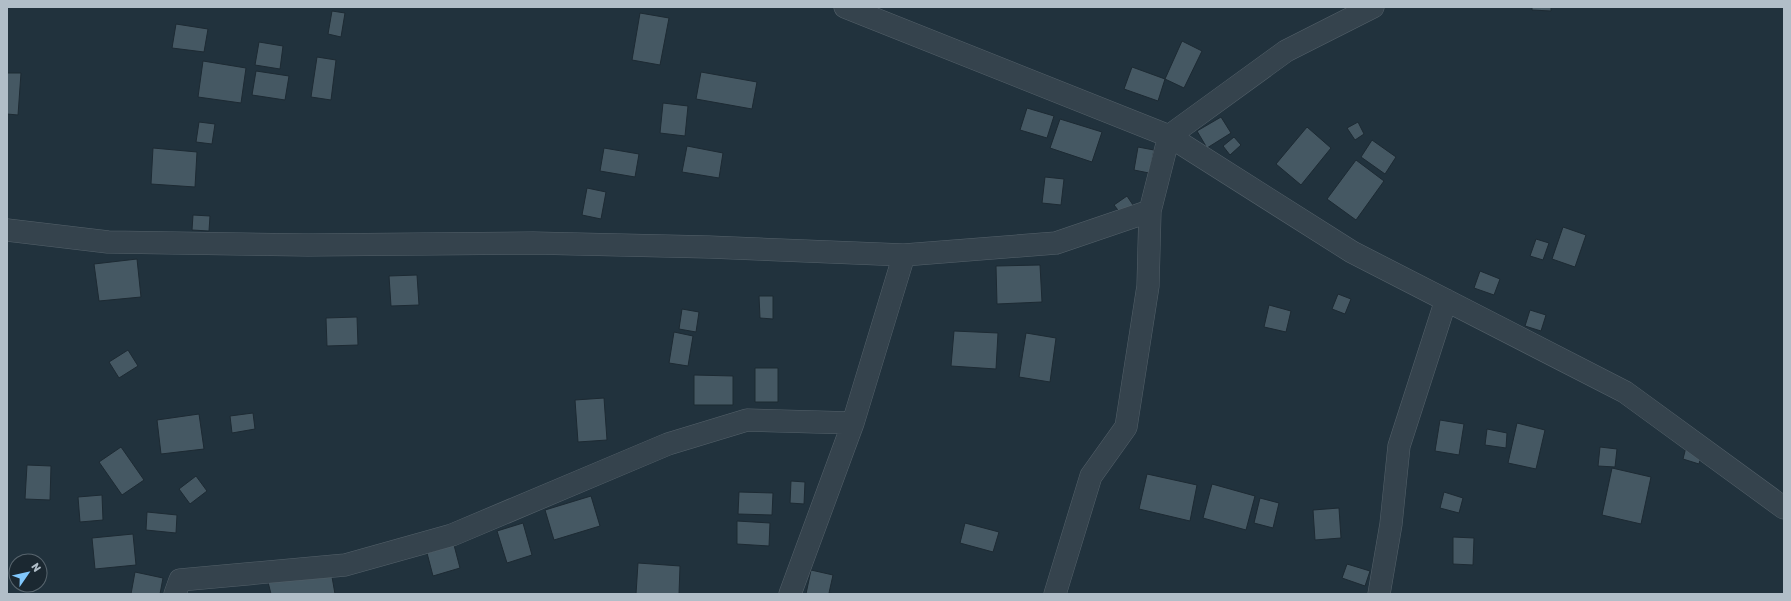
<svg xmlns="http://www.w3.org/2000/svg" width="1791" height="601" viewBox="0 0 1791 601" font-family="Rubik,sans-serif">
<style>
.building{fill:#455863;stroke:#1d2a33}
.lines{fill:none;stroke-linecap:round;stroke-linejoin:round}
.street-casing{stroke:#54616a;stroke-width:23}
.street{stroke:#35434d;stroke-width:22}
</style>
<rect width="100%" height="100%" fill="#21323d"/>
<!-- building -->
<path class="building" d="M1532,7H1551V11L1532,10Z
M332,11L345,13L341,37L328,34Z
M640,13L669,18L660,65L632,60Z
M176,24L208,29L204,52L172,48Z
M1182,41L1202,51L1184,88L1165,79Z
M259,42L283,46L280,69L255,65Z
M317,57L336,60L331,100L311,97Z
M203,61L246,68L241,103L198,97Z
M1132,67L1165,79L1158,101L1124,89Z
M256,71L289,76L285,100L252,95Z
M701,72L757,82L752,109L696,99Z
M7,73H21L18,115L7,114Z
M663,103L688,106L685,136L660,133Z
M1027,108L1054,116L1047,138L1020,130Z
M1221,117L1231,133L1207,148L1197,131Z
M1060,119L1102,132L1092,162L1050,148Z
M199,122L215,124L212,144L196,142Z
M1358,122L1364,134L1355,140L1347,128Z
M1307,127L1331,148L1301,185L1276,164Z
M1234,137L1241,145L1230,155L1223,146Z
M1372,140L1396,157L1385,174L1361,157Z
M687,146L723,153L719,178L682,172Z
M1138,147L1154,150L1149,173L1134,170Z
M153,148L197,152L195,187L151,184Z
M604,148L639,154L635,177L600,171Z
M1356,160L1384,181L1356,220L1327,199Z
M1045,177L1064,179L1061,205L1042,203Z
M587,188L606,192L601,219L582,215Z
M1127,196L1133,205L1121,214L1114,205Z
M193,215L210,216L209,231L192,230Z
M1563,227L1586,235L1575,267L1552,259Z
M1536,239L1549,243L1543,260L1530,256Z
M137,259L141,297L99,301L94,264Z
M1040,265L1042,302L997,304L996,266Z
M1480,271L1500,279L1494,295L1474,288Z
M417,275L419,305L391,306L389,276Z
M1338,294L1351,299L1345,314L1332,309Z
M759,296H773V319L760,318Z
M1269,305L1291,311L1286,332L1264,327Z
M682,309L699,312L696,332L679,329Z
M1530,310L1546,315L1541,331L1525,326Z
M357,317L358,345L327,346L326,318Z
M954,331L998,333L996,369L951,366Z
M674,332L693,336L688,366L669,363Z
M1026,333L1056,338L1050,382L1019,377Z
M128,350L138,366L119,378L109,362Z
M755,368H778V402H755Z
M694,375L733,376V405H694Z
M604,398L607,440L578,442L575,400Z
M253,413L255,429L232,433L230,416Z
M199,414L204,449L161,454L157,420Z
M1440,420L1464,424L1459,455L1435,451Z
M1517,423L1545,430L1536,469L1508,463Z
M1487,429L1507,433L1506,448L1485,445Z
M121,447L144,480L122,495L99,462Z
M1600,447L1617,449L1615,467L1598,466Z
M1686,447L1702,452L1699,464L1683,459Z
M27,465L51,466L50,500L25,499Z
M1612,468L1651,477L1641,524L1602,515Z
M1147,474L1197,485L1190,521L1139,509Z
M196,476L207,491L190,504L179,489Z
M791,481L805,482L804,504L790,503Z
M1212,484L1255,496L1246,530L1203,518Z
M739,492L773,493L772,515L738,514Z
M1444,492L1463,498L1459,513L1440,508Z
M102,495L103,520L80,522L78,497Z
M591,496L600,526L554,540L545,510Z
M1260,498L1279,503L1273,528L1254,523Z
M1339,508L1341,538L1315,540L1313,510Z
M147,512L177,515L176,533L146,530Z
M737,521L770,523L769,546L737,544Z
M523,523L532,555L507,563L497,531Z
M965,523L999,532L993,552L960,543Z
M133,534L136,565L95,569L92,538Z
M1453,537L1474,538L1473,565L1453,564Z
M454,545L460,568L433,576L427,553Z
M638,563L680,566L679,594H636Z
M1347,564L1370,571L1365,586L1342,578Z
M811,570L833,575L829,593L836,594H806Z
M331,571L335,594H271L268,582Z
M135,572L163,578L160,594H131Z"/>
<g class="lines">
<!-- street casing -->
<g class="street-casing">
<path id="street" d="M845,7L1169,136L1352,252L1625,392L1784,508
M7,230L108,242L308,245L533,243L709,247L904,255L1056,243L1150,211L1169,136L1286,51L1373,7
M175,594L180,580L345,565L452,535L668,444L747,420L853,423
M790,594L853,423L904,255
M1055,594L1091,476L1126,427L1148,286L1150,211
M1379,594L1391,524L1399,446L1446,300"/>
</g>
<!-- street -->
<use href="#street" class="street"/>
</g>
<!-- border -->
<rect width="1791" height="601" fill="none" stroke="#b1bec8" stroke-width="16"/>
<!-- north arrow -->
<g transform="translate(28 573) rotate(56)"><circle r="19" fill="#1b2831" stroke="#57646d"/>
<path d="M0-3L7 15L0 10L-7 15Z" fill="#81c8fd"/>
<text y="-6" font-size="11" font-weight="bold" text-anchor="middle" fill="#b1bec8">N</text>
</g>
</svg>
